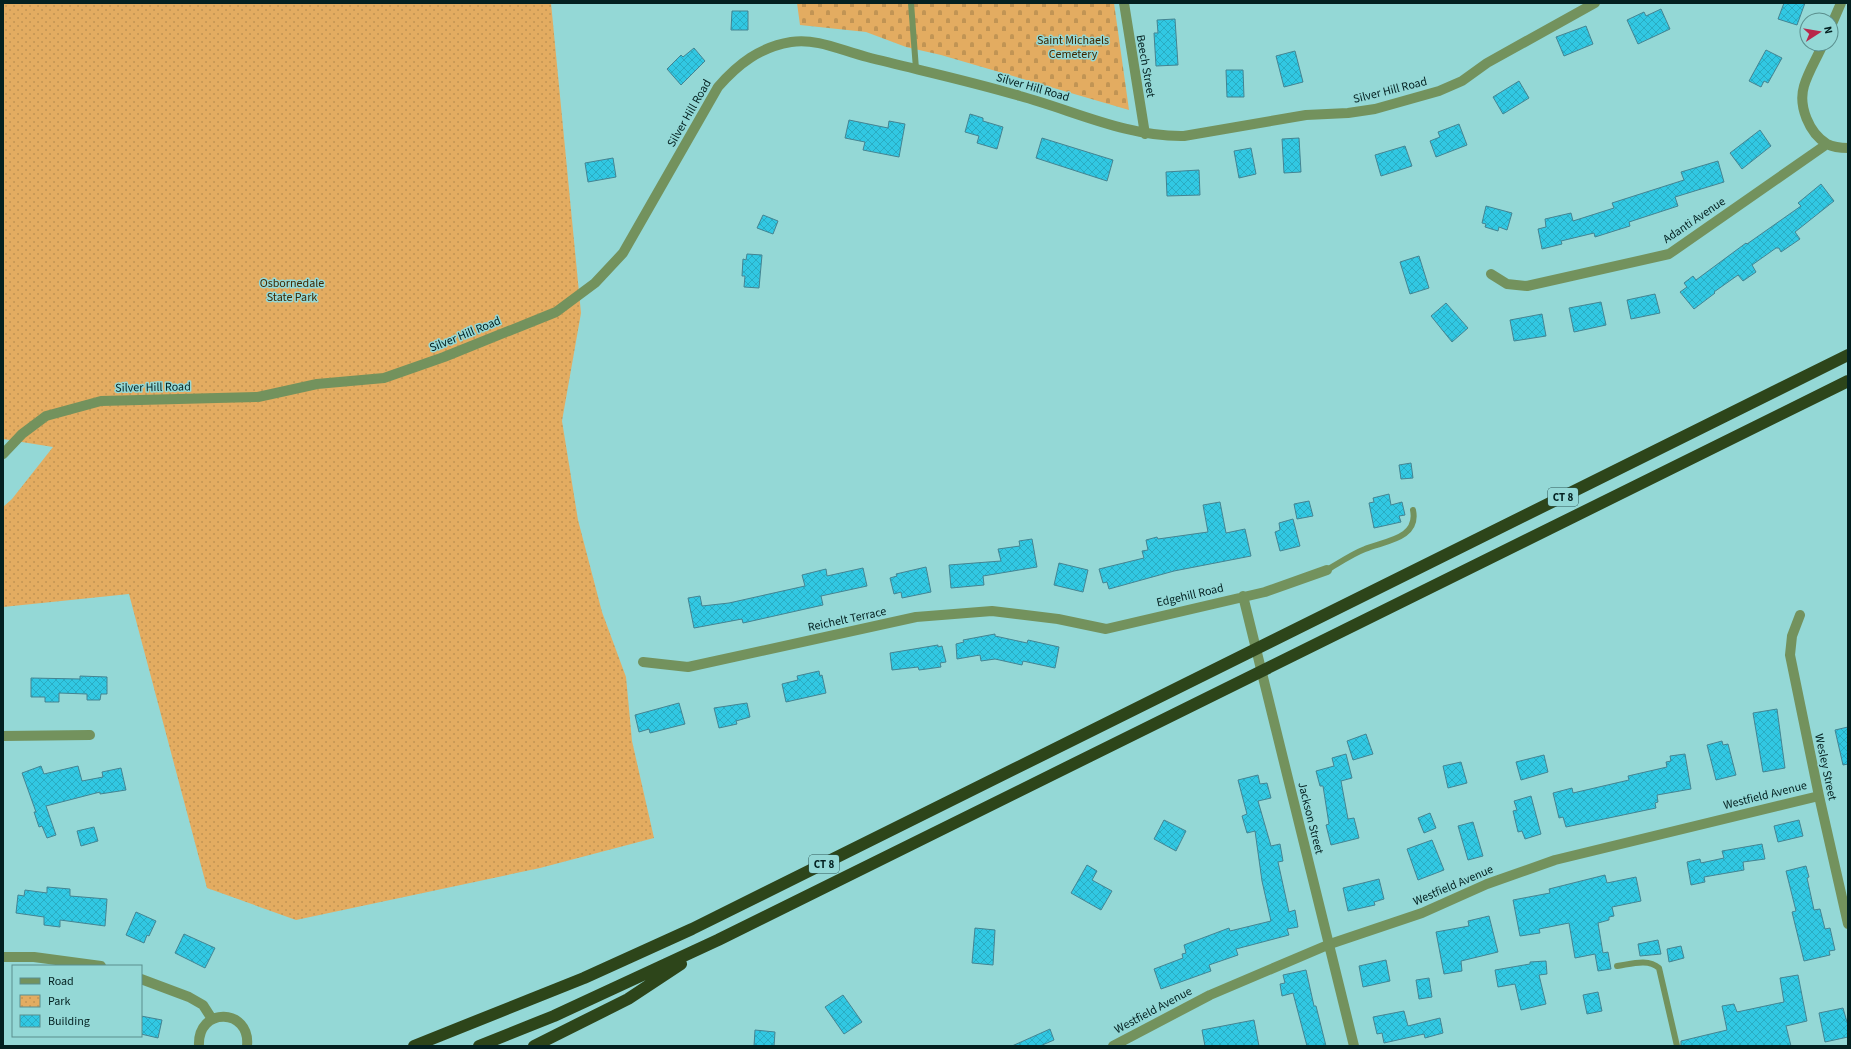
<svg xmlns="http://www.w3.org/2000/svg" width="1851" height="1049" viewBox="0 0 1851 1049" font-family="'Source Sans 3',sans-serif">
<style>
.cemetery{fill:url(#cemetery-stones)}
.park{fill:url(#park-dots)}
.building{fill:url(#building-cross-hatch);stroke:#448492}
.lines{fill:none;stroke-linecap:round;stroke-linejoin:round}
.lane{stroke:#73925d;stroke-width:6}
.street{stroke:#73925d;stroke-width:10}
.highway{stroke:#2d451a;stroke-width:12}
.labels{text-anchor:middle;stroke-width:3;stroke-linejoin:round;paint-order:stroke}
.shield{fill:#94d8d6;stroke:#2e5757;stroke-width:1}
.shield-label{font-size:11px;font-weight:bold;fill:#032020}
.park-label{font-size:12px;fill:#3f2701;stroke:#94d8d6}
.street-label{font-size:12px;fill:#032020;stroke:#94d8d6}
</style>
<defs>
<pattern id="cemetery-stones" width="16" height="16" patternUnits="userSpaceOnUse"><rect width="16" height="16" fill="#e3ac61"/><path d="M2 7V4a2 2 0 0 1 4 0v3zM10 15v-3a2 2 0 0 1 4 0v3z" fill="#c19454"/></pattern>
<pattern id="park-dots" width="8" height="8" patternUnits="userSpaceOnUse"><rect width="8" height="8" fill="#e3ac61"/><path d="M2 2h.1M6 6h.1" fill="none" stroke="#c19454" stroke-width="1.8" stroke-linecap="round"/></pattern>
<pattern id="building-cross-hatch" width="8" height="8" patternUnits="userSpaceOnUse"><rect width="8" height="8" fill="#31c8e3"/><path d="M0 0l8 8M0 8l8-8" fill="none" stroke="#2aacc2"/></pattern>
</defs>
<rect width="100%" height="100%" fill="#94d8d6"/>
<!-- cemetery -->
<path class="cemetery" d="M797,3H1114L1129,110L941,55L906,47L866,32L800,25Z"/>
<!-- park -->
<path class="park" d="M3,3H551L581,313L562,421L578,520L602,612L626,677L632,741L654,838L540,868L296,920L207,888L129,594L3,607V507L12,499L53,447L3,439Z"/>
<!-- building -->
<path class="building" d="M1784,3H1805L1797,25L1778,19Z
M1661,9L1670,29L1638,44L1627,20L1644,12L1646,16Z
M732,11H748V30H731Z
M1175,19L1178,65L1156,66L1154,33H1158L1157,20Z
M1586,26L1593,44L1564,56L1556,37Z
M694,48L705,61L681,85L667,69L681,55L683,57Z
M1766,50L1782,58L1768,83L1764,81L1761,87L1749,81Z
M1295,51L1303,82L1284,87L1276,56Z
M1226,70H1243L1244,97H1227Z
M1519,81L1529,98L1503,114L1493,97Z
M970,114L983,118V121L1003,127L997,149L977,143L979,136L965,132Z
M849,120L888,128L889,121L905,124L899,157L863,150L865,142L845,138Z
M1459,124L1467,145L1436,157L1430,141L1440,137L1438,132Z
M1760,130L1771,146L1742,169L1730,153Z
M1042,138L1113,160L1107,181L1036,158Z
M1299,138L1301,172L1284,173L1282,139Z
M1405,146L1412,166L1381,176L1375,155Z
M1251,148L1256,174L1239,178L1234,151Z
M613,158L616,177L588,182L585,163Z
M1718,161L1724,182L1675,197L1678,206L1629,222L1630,226L1595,237L1594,233L1561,241L1562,244L1542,249L1538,229L1546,227L1545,219L1571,213L1573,221L1614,208L1612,203L1684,180L1681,172Z
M1199,170L1200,195L1167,196L1166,172Z
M1821,184L1834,201L1795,232L1800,239L1781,252L1779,248H1776L1752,265L1756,272L1743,281L1738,275L1714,292L1715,293L1694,309L1680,292L1687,287L1684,283L1693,276L1696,280L1746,243L1747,244L1801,206L1798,203Z
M1486,206L1512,213L1507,230L1499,227L1498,231L1485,227L1486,224L1482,223Z
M763,215L778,221L773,234L757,228Z
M747,254L762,255L759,288L744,287L745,276H742L743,259L746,260Z
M1419,256L1429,288L1410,294L1400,262Z
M1655,294L1660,313L1631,319L1627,300Z
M1601,302L1606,325L1574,332L1569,308Z
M1446,303L1468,328L1452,342L1431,316Z
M1542,314L1546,336L1514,341L1510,320Z
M1411,463L1413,478L1401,479L1399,465Z
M1389,494L1391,505L1402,502L1405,515L1399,516L1401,522L1374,528L1369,503L1374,502L1373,498Z
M1309,501L1313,516L1297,519L1294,504Z
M1220,502L1226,533L1245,529L1251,556L1174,571L1109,589L1107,582L1103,583L1099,569L1144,558L1142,551L1148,550L1146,540L1157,537L1158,539L1208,532L1203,505Z
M1293,519L1300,546L1280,551L1275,532L1280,530L1279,523Z
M1032,539L1037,567L983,576L984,585L951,588L949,565L1001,561L998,549L1020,546L1019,541Z
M1059,563L1088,570L1083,592L1054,585Z
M926,567L931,592L902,598L901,592L894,594L890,578L897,576L896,574Z
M863,568L867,586L821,596L823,605L743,623L742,619L694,628L688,598L700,596L702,606L729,603L805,586L802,575L826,569L827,576Z
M995,634V636L1027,643L1028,640L1059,647L1055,668L1023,661L1022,665L995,659L981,661L980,655L957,659L956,644L964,642L963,640Z
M938,645V647L942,646L946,662L940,663L941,667L919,670L918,667L892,670L890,653Z
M819,671L820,676L822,675L826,693L786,702L782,684L798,680L797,676Z
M80,676L107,677V694H101L100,700H87V694L59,693V702H45V697H31V678L80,679Z
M679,703L685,724L650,733L649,729L639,732L635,715Z
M747,703L750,717L736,721L737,724L719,728L714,708Z
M1777,709L1785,768L1763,772L1753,713Z
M1848,727V764L1843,765L1835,730Z
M1366,734L1373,754L1353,760L1347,741Z
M1722,741L1723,745L1728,744L1736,775L1716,780L1707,745Z
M1346,754L1352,778L1341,781L1348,819L1354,818L1359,838L1331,845L1326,825L1329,824L1323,786H1320L1316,771L1334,766L1332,758Z
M1685,754L1691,789L1657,795L1658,802L1655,803L1656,808L1566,827L1563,817L1559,818L1553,793L1572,788L1573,793L1629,780L1628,776L1667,767L1666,762L1671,761L1670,756Z
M1544,755L1548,772L1521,780L1516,762Z
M1461,762L1467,783L1448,788L1443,766Z
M41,766L44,774L78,766L82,781L103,777L102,772L121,768L126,790L100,794V792L46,806L56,835L47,838L42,826L39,827L34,812H36L22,773Z
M1258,775L1260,784L1267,783L1271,798L1258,801L1271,846L1280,844L1283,861L1278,862L1289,912L1295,910L1298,927L1287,929L1289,935L1236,949L1238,955L1209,965L1211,971L1161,989L1154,969L1183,958L1182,954L1186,953L1184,945L1229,928L1230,931L1271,921L1262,881L1255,831L1247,833L1242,816L1247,814L1238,780Z
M1531,796L1541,834L1525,839L1522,831L1518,832L1513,811L1517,810L1514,801Z
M1430,813L1436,828L1424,833L1418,818Z
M1164,820L1186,831L1176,851L1154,839Z
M1799,820L1803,836L1778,842L1774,826Z
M1473,822L1483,856L1468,860L1458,826Z
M94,827L98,841L81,846L77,831Z
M1432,840L1444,870L1418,880L1407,849Z
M1762,844L1765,859L1743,862L1744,870L1704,877L1705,882L1691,885L1687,862L1700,859L1701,863L1724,858L1722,851Z
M1087,865L1097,871L1092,880L1112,891L1101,910L1071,893Z
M1806,866L1809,877L1807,878L1814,910L1820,909L1825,929L1830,928L1835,950L1829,951L1830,955L1804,961L1792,912L1796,911L1786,871Z
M1605,875L1607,883L1636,877L1641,901L1612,907L1614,916L1609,917V920L1598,923L1603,953L1608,952L1611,969L1598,971L1595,954L1575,958L1569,923L1539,929L1540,933L1520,936L1513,900L1550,893L1549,889Z
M1379,879L1384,899L1374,902L1375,905L1348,911L1343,888Z
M47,887L70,889V896L107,899L105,926L60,920V927L44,925V917L16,913L18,895L24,896L25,890L47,893Z
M136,912L156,921L149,936L147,935L144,943L126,935Z
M1489,916L1498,952L1461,961L1462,971L1444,974L1436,932L1469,926L1468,921Z
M975,928L995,930L993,965L972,963Z
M184,934L215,948L205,968L175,953Z
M1658,940L1661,954L1640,956L1638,944Z
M1681,946L1684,958L1669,962L1667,949Z
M1386,960L1390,981L1363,987L1359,966Z
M1546,961L1547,974L1539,975L1546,1004L1521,1010L1515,984L1498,987L1495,970L1530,964V962Z
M1306,970L1314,1006H1316L1326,1046H1307L1293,993L1282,996L1280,984L1285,983L1283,975Z
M1798,975L1807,1021L1786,1026L1791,1046H1681V1041L1727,1030L1722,1006L1734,1004L1737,1012L1784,1002L1780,978Z
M1429,978L1432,997L1419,999L1416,980Z
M1598,992L1602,1011L1587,1014L1583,995Z
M843,995L862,1022L844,1034L825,1007Z
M1843,1008L1847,1022H1848V1037L1825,1042L1819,1013Z
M1404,1011L1408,1026L1440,1018L1443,1033L1425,1038L1424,1034L1384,1043L1382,1033L1377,1034L1373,1017Z
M141,1016L162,1020L158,1038L141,1034Z
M1254,1020L1259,1046H1205L1202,1030Z
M1050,1029L1054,1040L1040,1046H1012Z
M755,1030L775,1032L774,1046H754Z"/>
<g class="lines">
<!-- lane -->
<path class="lane" d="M911,3L916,69
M1327,570C1339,563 1352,554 1365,549C1384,541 1419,539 1413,510
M1617,966C1631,964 1648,958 1659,968L1677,1046"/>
<!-- street -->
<path class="street" d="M1124,3L1145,134
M1831,26L1841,3
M1823,44C1817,58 1808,72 1804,86C1798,106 1809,133 1827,144C1833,147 1841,148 1848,148
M1491,274L1507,284L1527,286L1669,254L1827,144
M3,454L22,434L46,416L101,401L258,397L317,384L384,378L444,357L556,312L595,283L623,253L718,87C738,64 760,47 791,42C818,38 842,51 867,57C918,70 970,81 1020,96C1075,111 1127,137 1184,136L1306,115L1348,113L1375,109L1439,91L1462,81L1487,63L1595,3
M1243,596L1354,1046
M1800,615L1792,636L1790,655L1819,796L1848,924
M643,662L688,667L916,617L992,611L1058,619L1106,629L1265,592L1327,570
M3,736L90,735
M3,957H34L101,966
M141,979L189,997L203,1005L212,1019
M199,1046C197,1006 251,1008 247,1046
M1113,1046L1210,995L1330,944L1422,913L1487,884L1555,860L1819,796"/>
<!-- highway -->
<path class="highway" d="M414,1046L584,978L692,929L1848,355
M479,1046L554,1016L718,940L1848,381
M534,1046L628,999L681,964"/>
</g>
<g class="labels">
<!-- shield labels -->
<g class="shield">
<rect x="1548" y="488" width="30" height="18" rx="3"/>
<rect x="809" y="855" width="30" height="18" rx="3"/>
</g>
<g class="shield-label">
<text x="1563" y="501">CT 8</text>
<text x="824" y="868">CT 8</text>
</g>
<!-- park labels -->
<g class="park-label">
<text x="1073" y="44">Saint Michaels<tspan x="1073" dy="14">Cemetery</tspan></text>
<text x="292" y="287">Osbornedale<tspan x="292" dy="14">State Park</tspan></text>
</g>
<!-- street labels -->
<g class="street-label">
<text transform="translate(1146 66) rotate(80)" y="4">Beech Street</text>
<text transform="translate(1033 87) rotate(16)" y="4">Silver Hill Road</text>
<text transform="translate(1390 90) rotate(-14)" y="4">Silver Hill Road</text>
<text transform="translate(689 113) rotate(-60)" y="4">Silver Hill Road</text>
<text transform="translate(1694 220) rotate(-34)" y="4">Adanti Avenue</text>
<text transform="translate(465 334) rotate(-22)" y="4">Silver Hill Road</text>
<text transform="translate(153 387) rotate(-1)" y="4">Silver Hill Road</text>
<text transform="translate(1190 595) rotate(-13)" y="4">Edgehill Road</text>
<text transform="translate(847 619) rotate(-12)" y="4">Reichelt Terrace</text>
<text transform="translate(1826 767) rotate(78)" y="4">Wesley Street</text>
<text transform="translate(1765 795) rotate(-14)" y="4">Westfield Avenue</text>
<text transform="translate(1311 818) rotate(76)" y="4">Jackson Street</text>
<text transform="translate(1453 885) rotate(-23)" y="4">Westfield Avenue</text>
<text transform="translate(1153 1010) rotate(-28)" y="4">Westfield Avenue</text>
</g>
</g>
<!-- border -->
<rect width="1851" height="1049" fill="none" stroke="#032020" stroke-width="8"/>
<!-- legend -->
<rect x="12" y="965" width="130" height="72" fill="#94d8d6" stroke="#5a8e8d"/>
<rect x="20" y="978" width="20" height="6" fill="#73925d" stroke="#5a8e8d"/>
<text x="48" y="985" font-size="12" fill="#032020">Road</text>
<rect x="20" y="995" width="20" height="12" fill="url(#park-dots)" stroke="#5a8e8d"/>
<text x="48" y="1005" font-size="12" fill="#032020">Park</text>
<rect x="20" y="1015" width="20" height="12" fill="url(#building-cross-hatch)" stroke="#5a8e8d"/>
<text x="48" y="1025" font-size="12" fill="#032020">Building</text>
<!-- north arrow -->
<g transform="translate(1819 32) rotate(78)"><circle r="19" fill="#94d8d6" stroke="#5a8e8d"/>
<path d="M0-3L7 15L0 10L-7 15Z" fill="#b8274a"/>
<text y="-6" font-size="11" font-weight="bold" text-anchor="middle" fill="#032020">N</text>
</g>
</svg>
